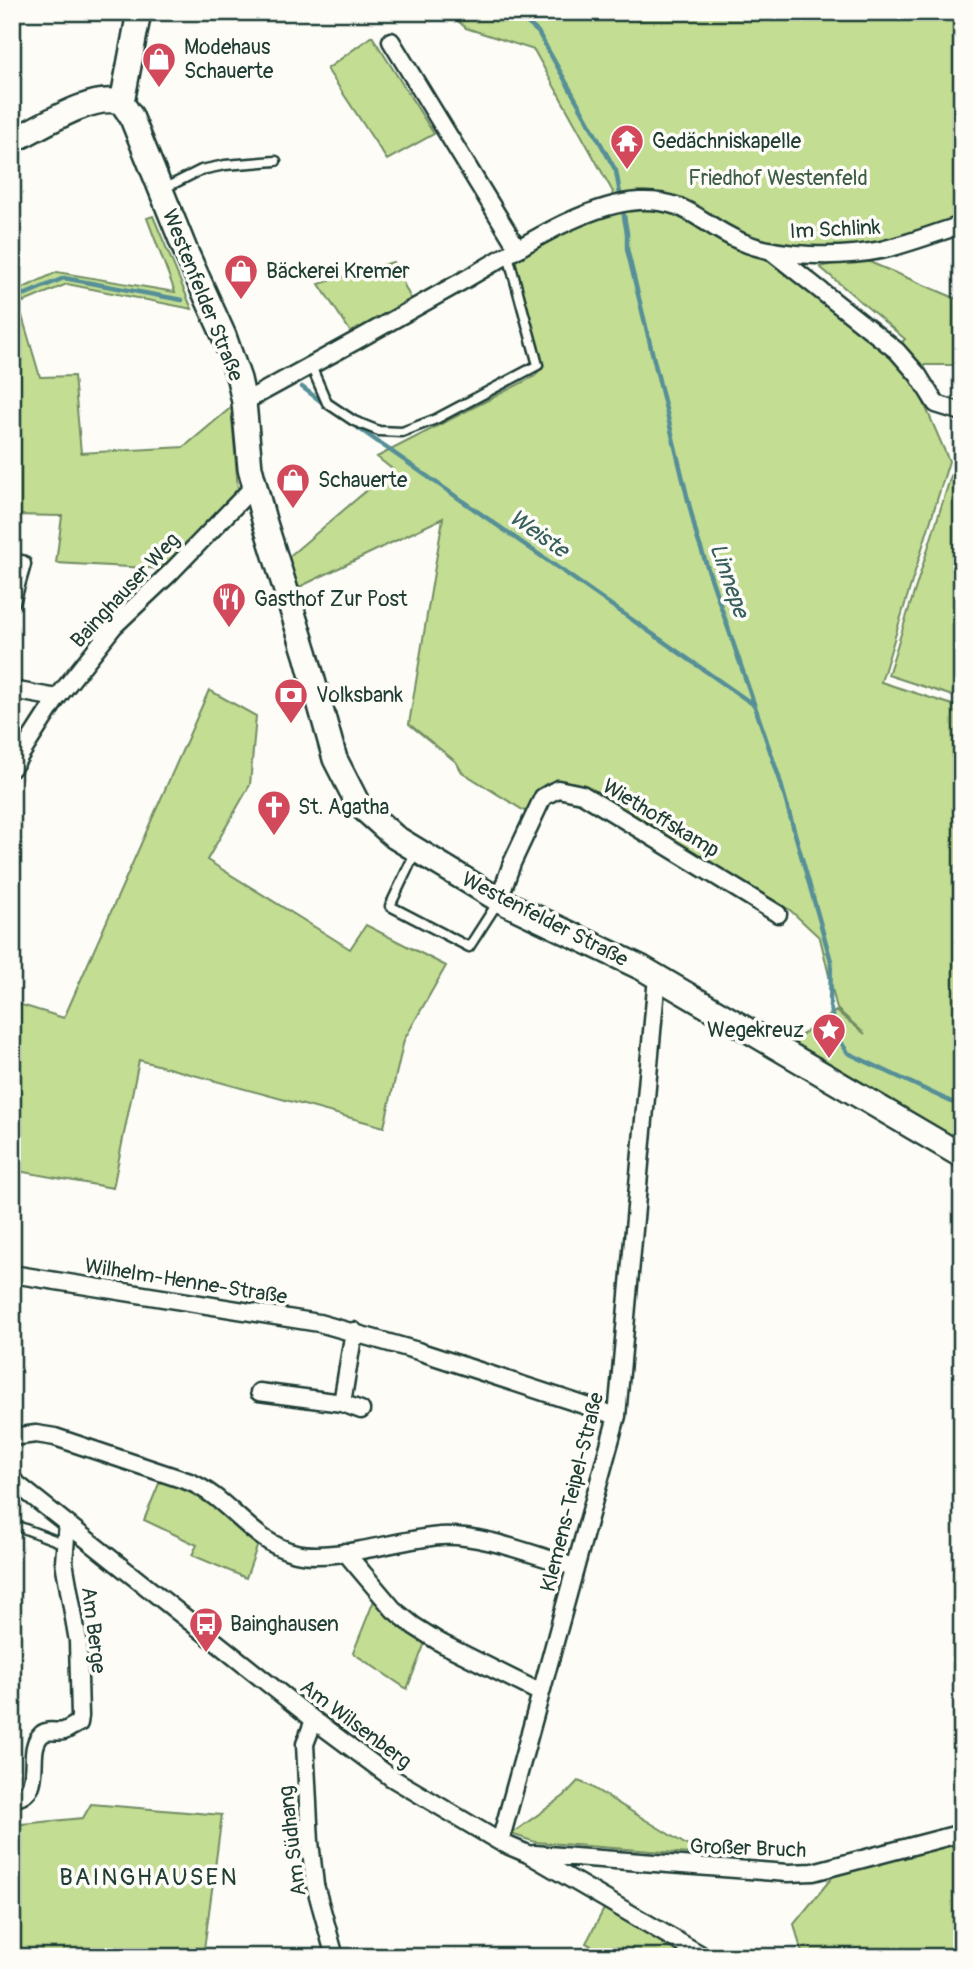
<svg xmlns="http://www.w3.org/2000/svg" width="974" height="1969" viewBox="0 0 974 1969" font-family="Pangolin,sans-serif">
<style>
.green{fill:#c3dd93;stroke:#718d64;stroke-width:2}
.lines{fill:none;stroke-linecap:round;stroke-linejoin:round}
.stream{stroke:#568f97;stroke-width:4.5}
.lane-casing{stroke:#1f3d34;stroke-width:13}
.street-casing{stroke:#1f3d34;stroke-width:21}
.secondary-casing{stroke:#1f3d34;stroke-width:28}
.lane{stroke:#fdfcf7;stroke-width:8}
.street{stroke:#fdfcf7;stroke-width:16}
.secondary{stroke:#fdfcf7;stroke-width:23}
.labels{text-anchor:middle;stroke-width:7;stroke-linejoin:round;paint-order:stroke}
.poi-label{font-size:21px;fill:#1f3d34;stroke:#fdfcf7;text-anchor:start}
.park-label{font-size:21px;fill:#405d47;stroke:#fdfcf7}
.street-label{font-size:21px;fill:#1f3d34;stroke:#fdfcf7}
.water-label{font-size:23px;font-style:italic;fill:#365f5d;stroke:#fdfcf7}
.quarter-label{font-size:24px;letter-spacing:2px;fill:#1f3d34;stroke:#fdfcf7}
</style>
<rect width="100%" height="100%" fill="#fdfcf7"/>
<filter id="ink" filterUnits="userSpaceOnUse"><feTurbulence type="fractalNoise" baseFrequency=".0143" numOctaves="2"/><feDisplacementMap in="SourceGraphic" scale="14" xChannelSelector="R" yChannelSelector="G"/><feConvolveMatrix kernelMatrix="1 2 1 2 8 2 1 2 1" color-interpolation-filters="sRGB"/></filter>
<g filter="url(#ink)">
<!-- green -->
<path class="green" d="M448,12H962V215L898,242L820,252L753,241L696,209L609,203L613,192L534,50L466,28Z
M372,36L434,134L387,160L327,69Z
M660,206L762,253L854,324L912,375L949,461L881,682L962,708V1141L789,1044L836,1011L865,1034L837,1009L820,938L790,910L577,783C543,778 542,783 526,812L462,772L456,762L409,724L443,518L295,589L286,559L392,469L377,457L535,376L541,367L512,260L609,211Z
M153,216L192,309L67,284L24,302L17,291L57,272L175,292L147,218Z
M860,258L962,301V365H918L897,348L905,339L820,267Z
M393,262L413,303L354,337L319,284Z
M17,299L40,377L74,376L81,453L184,447L234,405L232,418L238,489L165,569L56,563L62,516L12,515V301Z
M961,444H962V699L888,675Z
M209,690L256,716L250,785L207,860L350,949L366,925L446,966L404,1040L384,1127L139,1060L113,1188L12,1170V1002L64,1018Z
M160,1481L201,1496L258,1544L246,1578L192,1555L197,1545L144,1520Z
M375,1598L426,1640L407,1689L353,1653Z
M578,1781L588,1785L703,1855L535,1842L511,1834L564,1796Z
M91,1804L222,1815L203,1957H12V1825L83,1818Z
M962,1839V1957H803L794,1924L834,1875Z
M605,1907L691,1957H606V1954L586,1943Z"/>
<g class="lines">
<!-- stream -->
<path class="stream" d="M515,12L538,32L616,171L627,233V249L697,537L779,777L831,961L830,1006L837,1036L848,1053L962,1107
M12,295L26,294L64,278L182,300
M302,387L327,406
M351,423L754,705"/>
<!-- lane casing -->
<g class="lane-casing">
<path id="lane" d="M163,189L201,170L225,165L276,161
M311,366L327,403L354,421L379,431L402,432L436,419L538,365L508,255
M415,853L390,906L469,947L498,902
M12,1524L65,1544"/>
</g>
<!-- street casing -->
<g class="street-casing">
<path id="street" d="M391,41L518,249
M772,252L897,351L918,375L936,404L962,412
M244,402C318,362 392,321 466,279C514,252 583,204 639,201C689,199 698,223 740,241C777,258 841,258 881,250C908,244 935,233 962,225
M12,599L22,564
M12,690L57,698
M12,768L57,698L114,626L170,573L255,485
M499,900L512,863L543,797L558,789L582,794L778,914
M12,1274L319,1323L418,1351L617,1416
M354,1331L342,1403L361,1410
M259,1392L342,1403
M12,1437L36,1434L55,1437L190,1482C230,1499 252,1543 296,1553C335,1562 399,1539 440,1536C480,1533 536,1556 575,1567
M12,1480L314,1720L392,1778L500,1842L528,1854L705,1957
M345,1552L394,1610L414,1626L441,1643L541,1693
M314,1720L305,1744L310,1842L315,1885L335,1957
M12,1799C48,1793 23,1751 42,1734C48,1729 57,1733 64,1731C69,1729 74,1725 79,1723L80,1716L78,1641L64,1562L67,1525
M500,1842L617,1416L657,977
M534,1854L788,1873L813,1872L962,1833"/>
</g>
<!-- secondary casing -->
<g class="secondary-casing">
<path id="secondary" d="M122,103L139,12
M12,141C38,129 94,91 122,103L131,116L186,252L224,336L239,379L244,402L250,468L264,520L306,655L335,759L358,804L395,837L499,900L642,968L962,1156"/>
</g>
<!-- lane -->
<use href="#lane" class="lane"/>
<!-- street -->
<use href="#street" class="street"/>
<!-- secondary -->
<use href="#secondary" class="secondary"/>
</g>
</g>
<!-- icons -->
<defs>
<g id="shop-pin" transform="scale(1.75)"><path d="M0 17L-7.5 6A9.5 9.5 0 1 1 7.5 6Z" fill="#d1495b" stroke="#fdfcf7"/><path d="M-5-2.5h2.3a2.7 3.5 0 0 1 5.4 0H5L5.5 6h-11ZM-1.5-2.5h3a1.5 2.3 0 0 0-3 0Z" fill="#fff"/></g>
<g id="temple-pin" transform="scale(1.75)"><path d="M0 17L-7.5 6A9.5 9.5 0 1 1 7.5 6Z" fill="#d1495b" stroke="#fdfcf7"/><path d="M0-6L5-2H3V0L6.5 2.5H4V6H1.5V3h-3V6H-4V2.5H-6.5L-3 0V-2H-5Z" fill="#fff"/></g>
<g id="restaurant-pin" transform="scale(1.75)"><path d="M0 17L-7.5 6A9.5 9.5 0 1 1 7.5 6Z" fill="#d1495b" stroke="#fdfcf7"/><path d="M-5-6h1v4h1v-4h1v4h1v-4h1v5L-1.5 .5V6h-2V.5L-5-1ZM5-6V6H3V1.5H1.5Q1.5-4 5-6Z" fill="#fff"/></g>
<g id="bank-pin" transform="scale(1.75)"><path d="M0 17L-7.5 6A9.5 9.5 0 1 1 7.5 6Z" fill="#d1495b" stroke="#fdfcf7"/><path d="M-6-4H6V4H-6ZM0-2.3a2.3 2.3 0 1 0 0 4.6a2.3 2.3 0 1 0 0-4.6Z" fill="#fff"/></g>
<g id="church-pin" transform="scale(1.75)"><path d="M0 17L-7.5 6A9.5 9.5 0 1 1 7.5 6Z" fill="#d1495b" stroke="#fdfcf7"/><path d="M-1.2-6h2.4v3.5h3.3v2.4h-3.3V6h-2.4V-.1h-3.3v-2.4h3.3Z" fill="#fff"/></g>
<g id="sight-pin" transform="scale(1.75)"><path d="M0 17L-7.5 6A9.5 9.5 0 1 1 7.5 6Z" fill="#d1495b" stroke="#fdfcf7"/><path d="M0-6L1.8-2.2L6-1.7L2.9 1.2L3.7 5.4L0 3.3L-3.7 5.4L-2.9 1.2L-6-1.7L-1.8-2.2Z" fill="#fff"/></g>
<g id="bus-pin" transform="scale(1.75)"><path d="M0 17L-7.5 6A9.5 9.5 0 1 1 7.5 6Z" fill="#d1495b" stroke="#fdfcf7"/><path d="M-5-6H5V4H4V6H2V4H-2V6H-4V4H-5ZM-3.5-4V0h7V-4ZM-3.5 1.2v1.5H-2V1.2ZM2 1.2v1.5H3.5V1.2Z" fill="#fff"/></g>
</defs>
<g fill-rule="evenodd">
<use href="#shop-pin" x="159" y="59"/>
<use href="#temple-pin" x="627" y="141"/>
<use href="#shop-pin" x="241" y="271"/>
<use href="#shop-pin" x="293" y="480"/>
<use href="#restaurant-pin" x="229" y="599"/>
<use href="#bank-pin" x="291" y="695"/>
<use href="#church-pin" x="274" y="807"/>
<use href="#sight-pin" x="829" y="1030"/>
<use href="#bus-pin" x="206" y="1624"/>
</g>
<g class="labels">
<!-- poi labels -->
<g class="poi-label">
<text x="184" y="54">Modehaus<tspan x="184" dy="24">Schauerte</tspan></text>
<text x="652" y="148">Gedächniskapelle</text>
<text x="266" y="278">Bäckerei Kremer</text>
<text x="318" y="487">Schauerte</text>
<text x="254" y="606">Gasthof Zur Post</text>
<text x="316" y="702">Volksbank</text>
<text x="298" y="814">St. Agatha</text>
<text x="804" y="1037" text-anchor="end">Wegekreuz</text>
<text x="230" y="1631">Bainghausen</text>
</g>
<!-- park labels -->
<g class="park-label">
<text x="778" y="185">Friedhof Westenfeld</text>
</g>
<!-- street labels -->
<g class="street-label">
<text transform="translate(835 229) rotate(-3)" y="7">Im Schlink</text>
<text transform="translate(203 295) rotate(68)" y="7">Westenfelder Straße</text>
<text transform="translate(125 590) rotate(-47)" y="7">Bainghauser Weg</text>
<text transform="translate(661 818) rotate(31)" y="7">Wiethoffskamp</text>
<text transform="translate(545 919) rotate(27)" y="7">Westenfelder Straße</text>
<text transform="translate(186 1281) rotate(9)" y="7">Wilhelm-Henne-Straße</text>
<text transform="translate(572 1492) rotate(-76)" y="7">Klemens-Teipel-Straße</text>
<text transform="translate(94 1630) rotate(83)" y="7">Am Berge</text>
<text transform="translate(356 1724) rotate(37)" y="7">Am Wilsenberg</text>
<text transform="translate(292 1841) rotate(-97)" y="7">Am Südhang</text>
<text transform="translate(748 1848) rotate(2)" y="7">Großer Bruch</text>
</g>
<!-- water labels -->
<g class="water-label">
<text transform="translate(539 533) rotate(35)" y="8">Weiste</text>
<text transform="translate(730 580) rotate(71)" y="8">Linnepe</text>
</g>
<!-- quarter labels -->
<g class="quarter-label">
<text x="149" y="1885">BAINGHAUSEN</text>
</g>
</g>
<!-- margin -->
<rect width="974" height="1969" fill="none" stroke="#fdfcf7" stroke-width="42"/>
<rect x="21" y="21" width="932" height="1927" fill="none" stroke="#1f3d34" stroke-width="2.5" filter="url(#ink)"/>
</svg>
